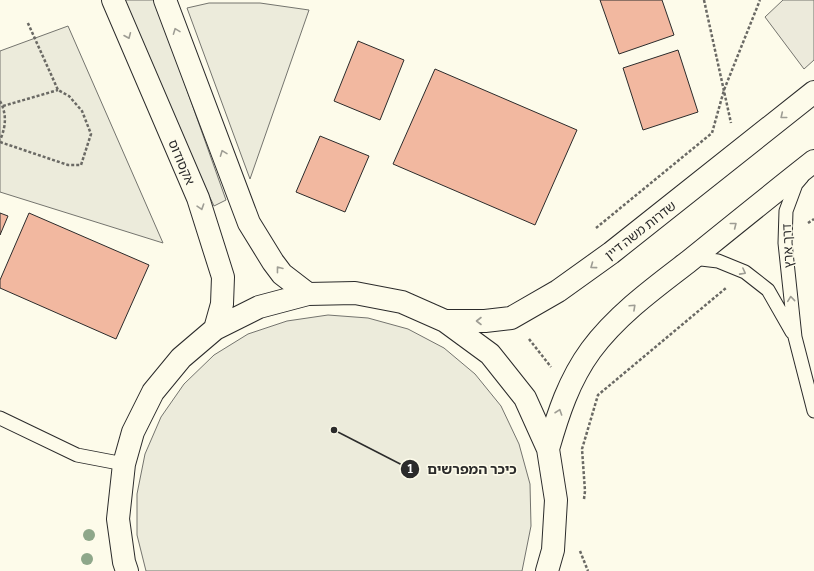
<svg xmlns="http://www.w3.org/2000/svg" width="814" height="571" viewBox="0 0 814 571" font-family="Bitter,'Noto Sans Hebrew',serif">
<style>
.green{fill:#ecebdb;stroke:#74746e}
.parking{fill:#eceadb;stroke:#74746e}
.building{fill:#f2b8a0;stroke:#2b2b2b}
.lines{fill:none;stroke-linecap:round;stroke-linejoin:round}
.lane-casing{stroke:#2b2b2b;stroke-width:15}
.secondary-casing{stroke:#2b2b2b;stroke-width:24}
.path{stroke:#6a6964;stroke-width:2.5;stroke-dasharray:3 2;stroke-linecap:butt}
.lane{stroke:#fdfbea;stroke-width:13}
.secondary{stroke:#fdfbea;stroke-width:22}
.tree{fill:#8ea78a}
.oneway{stroke:#9e9d94}
.labels{text-anchor:middle;stroke-width:3;stroke-linejoin:round;paint-order:stroke}
.street-label{font-size:13px;fill:#2b2b2b;stroke:#fdfbea}
.leader{fill:none;stroke:#2b2b2b;stroke-width:1.5}
.callout-dot{fill:#2b2b2b;stroke:#fdfbea;stroke-width:1.5}
.mark-label{font-size:12px;text-anchor:middle;font-weight:bold;fill:#fff}
.callout-label{font-size:14px;text-anchor:middle;font-weight:bold;fill:#2b2b2b;stroke:#fdfbea;stroke-width:3;stroke-linejoin:round;paint-order:stroke}
</style>
<rect width="100%" height="100%" fill="#fdfbea"/>
<!-- green -->
<path class="green" d="M122,0H155L226,200L214,206L139,43Z
M209,3H260L309,10L250,179L187,8Z
M68,26L163,243L0,192V51Z
M328,315L368,318L408,329L444,348L475,374L501,406L519,444L530,484L531,526L522,571H146L137,535V494L145,454L161,417L184,384L214,355L248,334L287,321Z"/>
<!-- parking -->
<path class="parking" d="M783,0H814V60L804,69L765,17Z"/>
<!-- building -->
<path class="building" d="M600,0H662L674,35L619,54Z
M358,41L404,60L380,120L334,101Z
M678,50L698,112L643,130L623,68Z
M435,69L577,130L535,225L393,164Z
M320,136L369,156L345,212L296,192Z
M0,213L8,216L0,235Z
M29,213L149,265L116,339L0,288V280Z"/>
<g class="lines">
<!-- lane casing -->
<g class="lane-casing">
<path id="lane" d="M802,177L796,184L786,211L785,243L795,337L814,411
M693,258L718,261L745,272L768,290L792,332
M0,418L77,455L124,464"/>
</g>
<!-- secondary casing -->
<g class="secondary-casing">
<path id="secondary" d="M113,0L198,198L223,277L222,304L215,329
M165,0L249,223L273,262L282,274L308,294
M445,321H485L511,318L558,291L611,253L814,92
M548,449C558,414 569,380 591,350C617,315 654,288 688,262C730,228 772,194 814,161
M127,571L124,562L118,519L124,464L133,432L153,392L181,358L215,329L259,307L308,294L355,293L402,302L445,321L490,354L525,398L548,449L556,500L553,550L547,571"/>
</g>
<!-- path -->
<path class="path" d="M704,0L731,123
M0,101C7,114 6,127 0,140
M3,106L58,90
M0,142L68,165H81L91,134L82,111L69,96L58,90L27,21
M808,223L814,219
M596,228L712,133L724,90L760,0
M529,339L551,367
M584,499L585,491L582,449L598,395L726,288
M580,551L588,571"/>
<!-- lane -->
<use href="#lane" class="lane"/>
<!-- secondary -->
<use href="#secondary" class="secondary"/>
</g>
<!-- trees -->
<g class="tree">
<circle cx="89" cy="535" r="6"/>
<circle cx="87" cy="559" r="6"/>
</g>
<!-- one-way arrows -->
<defs><path id="oneway-chevron" d="M-2-3.5L2.5 0L-2 3.5" fill="none" stroke-width="1.6" stroke-linecap="round" stroke-linejoin="round"/></defs>
<g class="oneway">
<use href="#oneway-chevron" transform="translate(176 31) rotate(-111)"/>
<use href="#oneway-chevron" transform="translate(128 36) rotate(67)"/>
<use href="#oneway-chevron" transform="translate(783 116) rotate(141)"/>
<use href="#oneway-chevron" transform="translate(223 153) rotate(-111)"/>
<use href="#oneway-chevron" transform="translate(201 207) rotate(72)"/>
<use href="#oneway-chevron" transform="translate(734 225) rotate(-38)"/>
<use href="#oneway-chevron" transform="translate(593 266) rotate(144)"/>
<use href="#oneway-chevron" transform="translate(279 269) rotate(-128)"/>
<use href="#oneway-chevron" transform="translate(743 272) rotate(28)"/>
<use href="#oneway-chevron" transform="translate(791 299) rotate(-96)"/>
<use href="#oneway-chevron" transform="translate(633 307) rotate(-43)"/>
<use href="#oneway-chevron" transform="translate(479 321) rotate(-180)"/>
<use href="#oneway-chevron" transform="translate(559 412) rotate(-71)"/>
</g>
<g class="labels">
<!-- street labels -->
<g class="street-label">
<text transform="translate(182 162) rotate(67)" y="5">אקסודוס</text>
<text transform="translate(640 230) rotate(-38)" y="5">שדרות משה דיין</text>
<text transform="translate(787 246) rotate(-93)" y="5">דרך ארץ</text>
</g>
</g>
<!-- callouts -->
<path class="leader" d="M334 430L410 469"/>
<g class="callout-dot">
<circle cx="334" cy="430" r="4"/>
<circle cx="410" cy="469" r="10"/>
</g>
<g class="mark-label">
<text x="410" y="473">1</text>
</g>
<g class="callout-label">
<text x="472" y="474">כיכר המפרשים</text>
</g>
</svg>
